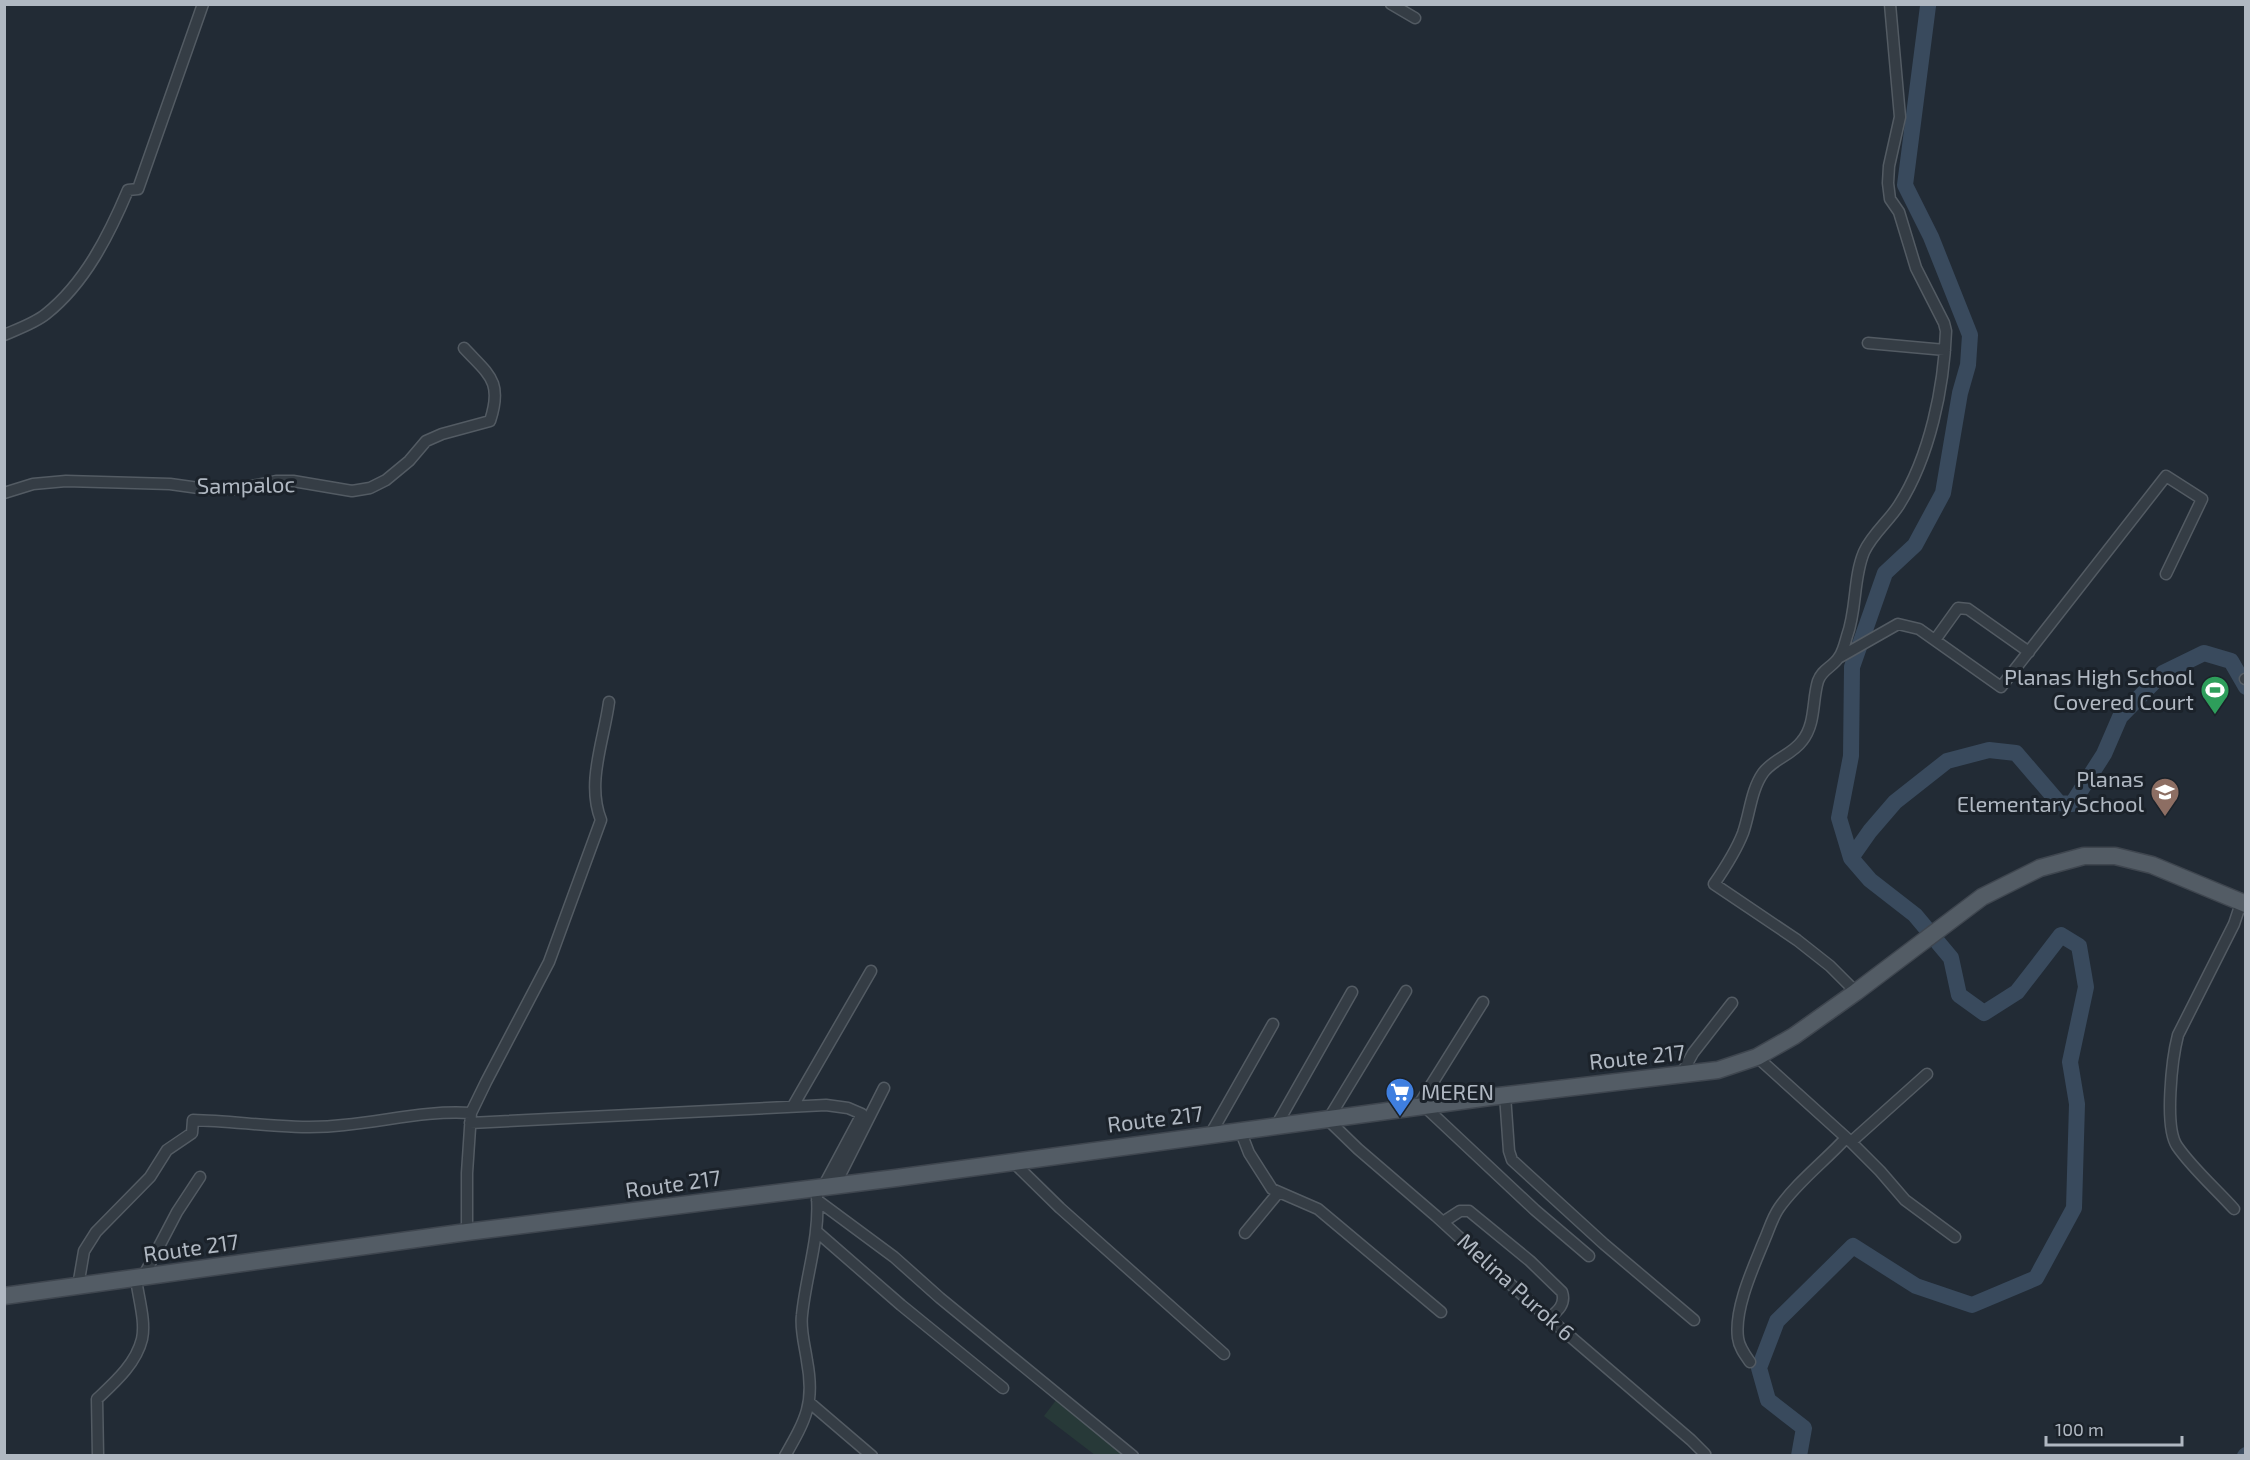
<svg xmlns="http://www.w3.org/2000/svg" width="2250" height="1460" viewBox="0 0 2250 1460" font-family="'Exo 2',sans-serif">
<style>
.green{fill:#273938}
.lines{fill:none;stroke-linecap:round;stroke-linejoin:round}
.river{stroke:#394a5d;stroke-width:16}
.street-casing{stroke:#535b63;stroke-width:13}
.primary-casing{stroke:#3f464f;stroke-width:19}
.street{stroke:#353d45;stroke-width:10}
.primary{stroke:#535c65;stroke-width:16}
.labels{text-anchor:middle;stroke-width:6;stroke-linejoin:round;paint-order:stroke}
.street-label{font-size:22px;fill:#b0b8c2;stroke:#1b222a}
.poi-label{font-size:22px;fill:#b0b8c2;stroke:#1b222a;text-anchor:end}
</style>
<rect width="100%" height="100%" fill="#222b35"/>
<!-- green -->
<path class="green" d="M1060,1395L1138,1455H1095L1044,1416Z"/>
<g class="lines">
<!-- river -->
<path class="river" d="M1851,858L1870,831L1895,802L1947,761L1989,750L2016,753L2059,803L2072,804L2104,754L2120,717L2163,673L2204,653L2231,661L2246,687
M1799,1456L1804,1428L1768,1400L1759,1368L1777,1321L1853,1246L1916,1286L1972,1305L2036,1278L2074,1208L2077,1104L2070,1062L2086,987L2079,946L2061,935L2017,992L1984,1013L1959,995L1951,958L1915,915L1870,880L1851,858L1839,818L1851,756L1852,667L1885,573L1915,545L1943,493L1960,393L1968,365L1970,335L1931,237L1905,185L1928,6
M2245,1456L2246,1455"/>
<!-- street casing -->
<g class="street-casing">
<path id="street" d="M1391,4L1415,18
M4,335C18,329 35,323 46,314C85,283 109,235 128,190L138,189L203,4
M1868,343L1945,350
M4,493L33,484L66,481L170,484L206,489H237L276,481H293L352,491L370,488L386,480L409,461L426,441L442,434L490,421C503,381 489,375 464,348
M1935,640L1958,608L1968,609L2029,652
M1840,657L1898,624L1919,629L2001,687L2166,476L2202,499L2166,574
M2245,679H2246
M1856,992L1830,966L1797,940L1714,884C1725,868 1736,851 1743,833C1750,813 1751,790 1763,773C1773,759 1792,755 1802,741C1816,724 1812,700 1818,681C1822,669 1833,667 1839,657C1843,652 1845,643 1847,636C1857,609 1853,578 1864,552C1872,534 1889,521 1899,505C1930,456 1944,387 1946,331L1944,323L1916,268L1899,212L1890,199L1888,183L1889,166L1900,117L1890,4
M1757,1057L1851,1142L1880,1171L1905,1200L1955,1237
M1681,1075L1693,1053L1732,1003
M1505,1095L1509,1151L1512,1160L1604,1244L1694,1320
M1423,1105L1535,1210L1589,1256
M793,1106L871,971
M1418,1106L1483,1002
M1329,1118L1406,991
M1327,1119L1358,1149L1436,1216L1530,1302L1691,1440L1705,1454L1704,1456
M470,1123L826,1105L848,1108L862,1114L823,1187
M1276,1126L1352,992
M1240,1130L1249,1153L1272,1189L1318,1209L1441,1312
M1210,1135L1273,1024
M1851,1142L1927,1074
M1012,1161L1060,1208L1224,1354
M835,1185L884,1088
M817,1200L894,1257L940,1298L1133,1456
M2234,1209C2216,1189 2192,1168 2177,1146C2164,1127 2172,1058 2178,1035L2234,924L2241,903
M1443,1222L1460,1211H1469L1530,1261L1562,1292C1566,1304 1558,1311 1549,1318
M816,1231L901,1305L1003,1388
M467,1232V1173L471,1113L486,1082L549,962L601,820C586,783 604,740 609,702
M1245,1233L1278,1193
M143,1277L177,1212L200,1177
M78,1286L84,1251L96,1232L150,1177L167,1150L192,1133L193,1120C242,1121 294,1131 344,1125C387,1121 428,1110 471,1113
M1750,1362C1745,1355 1739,1347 1738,1338C1734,1309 1753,1268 1764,1241C1769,1230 1772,1218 1779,1208C1797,1182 1825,1161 1846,1138
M810,1403L872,1456
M98,1456L97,1399C114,1383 136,1364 142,1339C146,1321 138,1297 136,1278
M785,1456C806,1419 815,1403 807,1361C805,1346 800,1330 802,1315C806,1275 820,1237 817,1197"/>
</g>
<!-- primary casing -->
<g class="primary-casing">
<path id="primary" d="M4,1296L467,1232L896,1178L1490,1097L1718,1070L1757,1057L1794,1036L1856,992L1982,897L2040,868L2084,856H2115L2152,865L2246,904"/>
</g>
<!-- street -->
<use href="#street" class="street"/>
<!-- primary -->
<use href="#primary" class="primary"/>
</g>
<!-- icons -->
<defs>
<g id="stadium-pin" transform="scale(1.5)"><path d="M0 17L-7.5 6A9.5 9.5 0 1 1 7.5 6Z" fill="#2e9e5b" stroke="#1b222a"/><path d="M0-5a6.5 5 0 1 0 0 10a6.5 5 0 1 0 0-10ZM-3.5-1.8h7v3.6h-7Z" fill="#fff"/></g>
<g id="school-pin" transform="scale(1.5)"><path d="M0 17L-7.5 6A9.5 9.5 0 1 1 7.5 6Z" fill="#8d6e63" stroke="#1b222a"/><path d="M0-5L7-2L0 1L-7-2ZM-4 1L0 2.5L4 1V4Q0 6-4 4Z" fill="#fff"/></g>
<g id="supermarket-pin" transform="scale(1.5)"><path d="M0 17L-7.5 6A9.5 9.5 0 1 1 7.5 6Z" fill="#3f7fe0" stroke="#1b222a"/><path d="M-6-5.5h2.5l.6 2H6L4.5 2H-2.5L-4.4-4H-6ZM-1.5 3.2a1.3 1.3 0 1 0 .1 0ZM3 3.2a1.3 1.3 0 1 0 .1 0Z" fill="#fff"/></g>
</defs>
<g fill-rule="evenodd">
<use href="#stadium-pin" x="2215" y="690"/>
<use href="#school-pin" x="2165" y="792"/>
<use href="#supermarket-pin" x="1400" y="1092"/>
</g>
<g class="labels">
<!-- street labels -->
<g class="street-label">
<text transform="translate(246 485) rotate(-1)" y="8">Sampaloc</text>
<text transform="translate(1637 1057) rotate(-6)" y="8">Route 217</text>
<text transform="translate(1155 1119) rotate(-7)" y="8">Route 217</text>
<text transform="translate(673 1184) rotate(-8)" y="8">Route 217</text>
<text transform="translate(191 1248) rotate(-8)" y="8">Route 217</text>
<text transform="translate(1516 1287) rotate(42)" y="8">Melina Purok 6</text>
</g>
<!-- poi labels -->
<g class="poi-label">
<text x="2194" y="685">Planas High School<tspan x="2194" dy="25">Covered Court</tspan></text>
<text x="2144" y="787">Planas<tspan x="2144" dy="25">Elementary School</tspan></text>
<text x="1421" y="1100" text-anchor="start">MEREN</text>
</g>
</g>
<!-- border -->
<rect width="2250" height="1460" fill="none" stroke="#b0b8c2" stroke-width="12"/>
<!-- scale -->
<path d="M2046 1436v9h136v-9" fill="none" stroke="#b0b8c2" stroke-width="3"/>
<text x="2055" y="1436" font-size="18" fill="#b0b8c2" stroke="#1b222a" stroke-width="4.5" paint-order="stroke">100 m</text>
</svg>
